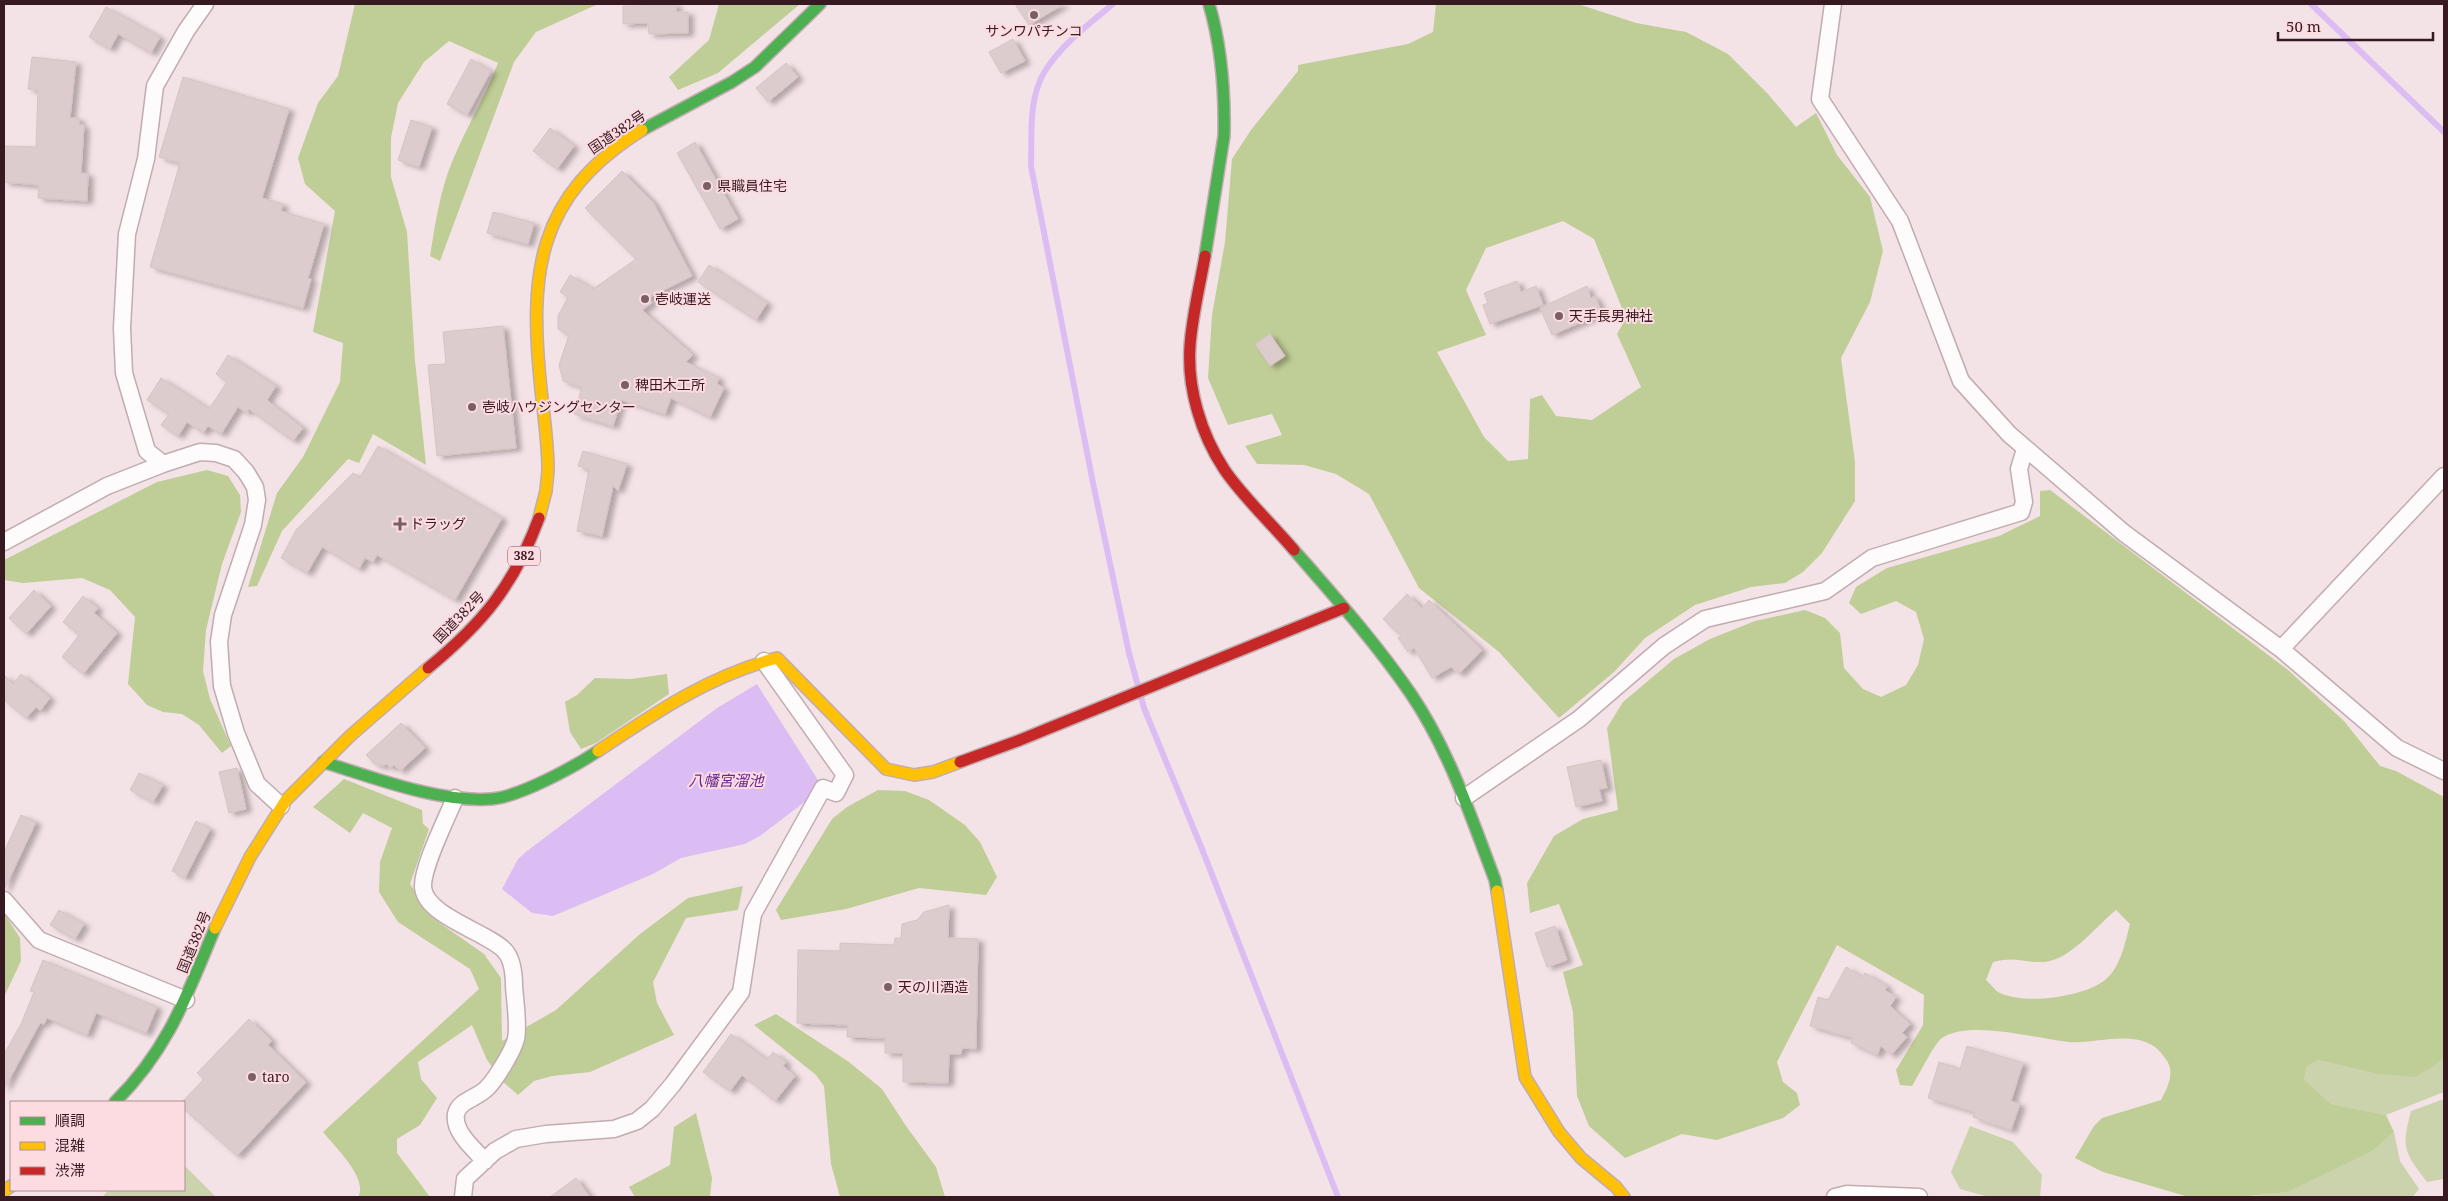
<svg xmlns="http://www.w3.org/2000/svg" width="2448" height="1201" viewBox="0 0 2448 1201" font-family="'Noto Serif','Noto Sans JP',serif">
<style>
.green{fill:#cbd3ad}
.forest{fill:#bfcd96;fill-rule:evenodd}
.water{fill:#dcbdf3}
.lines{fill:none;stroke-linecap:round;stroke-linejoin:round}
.stream{stroke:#dcbdf3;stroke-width:6}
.building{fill:#ddcccd;stroke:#d8c2c2;filter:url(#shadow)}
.street-casing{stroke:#c1acb0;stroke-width:19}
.fast-casing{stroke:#c1acb0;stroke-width:14}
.slow-casing{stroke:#c1acb0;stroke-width:14}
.jam-casing{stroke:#c1acb0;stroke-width:14}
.street{stroke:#fdfbfb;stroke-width:16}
.fast{stroke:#4caf50;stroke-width:11}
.slow{stroke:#ffc107;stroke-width:11}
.jam{stroke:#c62828;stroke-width:11}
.poi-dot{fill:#796066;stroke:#fcdbe1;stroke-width:2}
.labels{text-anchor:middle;stroke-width:4;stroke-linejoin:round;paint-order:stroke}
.shield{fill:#fcdbe1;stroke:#72545b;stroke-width:1}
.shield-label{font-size:12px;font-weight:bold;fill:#371a21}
.poi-label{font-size:14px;fill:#371a21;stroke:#fcdbe1;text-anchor:start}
.street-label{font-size:14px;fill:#371a21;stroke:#fcdbe1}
.water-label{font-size:15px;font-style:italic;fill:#652793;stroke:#fcdbe1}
</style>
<defs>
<filter id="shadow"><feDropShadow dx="5.5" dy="3" stdDeviation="2.5" flood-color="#0004"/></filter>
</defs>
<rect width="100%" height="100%" fill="#f4e3e6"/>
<!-- green -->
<path class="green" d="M2444,1058V1092L2386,1115L2331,1104L2304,1079L2307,1067L2318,1060L2372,1073L2433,1067Z
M2444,1099V1179L2427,1182C2404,1152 2401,1148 2411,1111Z
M1970,1126L2013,1142L2042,1175L2040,1197H1989L1960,1189L1951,1172Z
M2394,1132L2400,1161L2419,1189L2413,1197H2246L2283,1192L2374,1150Z
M184,1165L216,1197H102L109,1190H184Z"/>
<!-- forest -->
<path class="forest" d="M355,4H598L536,32L514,62L440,261L430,256C435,225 440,191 452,162C466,128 485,97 498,63L449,41L424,62L398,103L391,138V177L407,232L415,361L426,465L373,434L359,463L348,459L282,531L257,586L248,587L277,493L303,457L340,382L343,343L313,332L335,211L305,184L298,158L318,103L338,76Z
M719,4H800L718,73L678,90L669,77L709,40Z
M1436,4H1578L1636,23L1686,32L1728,54L1768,94L1796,127L1816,113L1837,155L1870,197L1883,251L1870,302L1841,358L1855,462V501L1822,553L1803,572L1785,583L1751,587L1695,605L1645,638L1614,672L1559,718L1499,652L1419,588L1369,494L1336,474L1304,465L1257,464L1245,446L1282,435L1272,414L1228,425L1208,378L1212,315L1225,242L1232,159L1251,130L1298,71V65L1408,44L1433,32ZM1563,221L1594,239L1626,318L1617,334L1641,387L1592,420L1556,416L1542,395L1530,399L1528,459L1508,461L1484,437L1437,352L1486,335L1466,290L1486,248Z
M207,470L228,476L240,495L241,512L222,564L206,630L203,671L210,699L231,746L222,753L199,725L182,714L163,712L147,705L128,684L135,617L110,590L82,578L23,583L4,580V560L157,482Z
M2050,490L2288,670L2344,721L2380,766L2396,771L2444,797V1058L2433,1067L2414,1077L2372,1073L2318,1060L2307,1067L2304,1079L2331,1104L2386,1115L2394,1132L2374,1150L2287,1192L2239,1197H2189L2103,1172L2075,1158L2094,1126L2102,1118L2161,1100C2168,1087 2176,1071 2165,1058C2162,1054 2158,1049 2155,1047C2132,1030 2095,1044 2069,1042C2037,1039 1969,1019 1942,1038C1935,1042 1918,1077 1912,1086L1900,1085L1896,1070L1923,1025L1924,995L1837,945L1777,1062L1783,1082L1797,1093L1800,1105L1783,1118L1717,1140L1682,1134L1625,1158L1589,1126L1577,1096L1573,1012L1563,972L1583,965L1559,904L1530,913L1527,883L1554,836L1583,819L1618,810L1607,728L1623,702L1674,659L1710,639L1755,621L1805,610L1825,618L1840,633L1844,668L1863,689L1881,697L1906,685L1918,665L1924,639L1916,612L1896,601L1861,614L1849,603L1856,587L1887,568L1999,536L2040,516V491ZM2116,910L2130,924C2125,943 2121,967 2105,980C2084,997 2025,1005 2000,993C1995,991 1991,984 1986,980L1993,962C2017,956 2023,963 2044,962C2071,960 2097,925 2116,910Z
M667,674L669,694L596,743L581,749L570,732L565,702L577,695L595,678L631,679Z
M344,779L422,810L423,824L429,829L410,884L434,919L484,954L501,978L502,1041L556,1010L640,934L688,898L743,886L738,910L686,918L653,982L657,1003L674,1035L590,1072L552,1076L534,1081L518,1095L503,1082L487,1060L472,1025L418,1062L421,1079L437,1098L420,1125L397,1139V1153L430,1197H358C369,1179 335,1147 323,1132L479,989L470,969L398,922L379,892L380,862L392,828L363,813L350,833L313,807Z
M878,790L905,791L929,800L965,825L980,842L997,877L986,895L919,888L846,909L781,920L776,910L832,819L847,807Z
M4,913L20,938L21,961L4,997Z
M776,1014L849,1062L882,1089L906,1126L936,1167L945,1197H840L831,1164L824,1086L816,1075L754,1025Z
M696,1113L712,1178L710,1197H635L629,1187L670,1165L674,1127Z"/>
<!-- water -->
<path class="water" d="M757,684L823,788L760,836L745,844L681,858L653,874L553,916L532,913L502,889L518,859L527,851L717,708Z"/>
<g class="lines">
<!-- stream -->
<path class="stream" d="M1113,4C1089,24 1062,44 1045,71C1028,98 1032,136 1031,166L1094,488L1129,653L1144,708L1202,849L1338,1197
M2311,4L2444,132"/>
</g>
<!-- building -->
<path class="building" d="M640,4H676V12H688V33L649,34L648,23L623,24V6H640Z
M1015,4H1064L1029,25Z
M106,7L160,37L151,53L118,34L110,49L89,37Z
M1013,39L1025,61L1001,73L989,52Z
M32,57L76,62L70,118H79V125H84L81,173L88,174L87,201L38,198L39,185L4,182V146L36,147L38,90L28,89Z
M471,59L491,71L467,115L447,104Z
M786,63L798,77L768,102L756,88Z
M183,77L289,109L262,198L283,204L281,211L324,224L308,278L311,279L303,308L150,267L180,163L159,157Z
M411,120L432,127L419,167L398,160Z
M550,128L574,146L557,169L533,151Z
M695,142L738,219L720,229L677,153Z
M622,171L653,202L692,276L648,298L652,303L642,310L693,355L686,362L719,378L717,384L724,388L710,417L671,398L665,414L621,400L613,426L574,414L582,387L563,381L559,365L569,335L558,329V316L568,297L560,292L570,275L593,289L636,259L585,208Z
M493,212L534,223L528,244L487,233Z
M709,265L767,303L756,320L698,282Z
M1517,281L1521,292L1536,286L1543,305L1490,324L1483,305L1488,303L1484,293Z
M1587,286L1591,298L1595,296L1602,313L1552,335L1540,308Z
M503,326L516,448L437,456L428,365L446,364L443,332Z
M1270,334L1285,356L1270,366L1255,344Z
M228,355L276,386L267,400L303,428L293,441L249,409L247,413L238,407L221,434L208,426L203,433L187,422L178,436L161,425L169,414L147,400L161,378L209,409L227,382L216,374Z
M378,446L502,518L455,600L377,555L373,562L365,558L359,569L322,547L307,573L281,558L296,530L353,473L360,477Z
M583,451L627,464L618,491L613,486L602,536L577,531L589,469L578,466Z
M34,590L51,606L26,634L9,618Z
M1407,594L1422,608L1429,600L1482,650L1459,674L1451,667L1432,678L1414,648L1408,652L1398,638L1401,636L1383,619Z
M83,596L98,608L94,613L117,633L83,674L62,657L79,635L63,622Z
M21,674L50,698L40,711L36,707L26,718L4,700V675L13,684Z
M401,723L425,748L400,771L394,765L391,768L386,764L384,766L375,764L366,755Z
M1601,760L1607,788L1599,789L1602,801L1576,807L1567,767Z
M237,768L246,809L229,813L219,772Z
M139,773L163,785L153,802L130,790Z
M21,815L36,822L4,890V852Z
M196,821L210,829L185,878L172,871Z
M949,905L948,938L978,939L976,1049L962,1048L961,1054H949L948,1083L903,1082V1053H885V1038L847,1037L848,1025L797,1023L798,950L840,951V943L894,945L895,938H901L902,924L917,920L924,912Z
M59,910L84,924L75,939L50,925Z
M1555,926L1567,960L1547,967L1535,933Z
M43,960L157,1007L146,1033L96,1013L87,1035L47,1018L44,1024L40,1023L4,1089V1054L21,1024L34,992L30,991Z
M1846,967L1862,977L1865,973L1887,986L1885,990L1896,997L1890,1006L1910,1024L1902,1033L1907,1037L1891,1055L1881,1046L1877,1055L1851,1043L1853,1038L1810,1026L1818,997L1828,1000Z
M249,1019L272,1041L268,1045L306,1082L237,1156L184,1109V1102H182L204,1079L197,1073Z
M731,1034L767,1060L773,1052L786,1062L783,1066L795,1076L775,1101L742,1075L730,1091L703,1072Z
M1967,1046L2023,1063L2011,1101L2020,1104L2011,1130L1973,1117L1975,1112L1928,1098L1939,1062L1960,1069Z
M576,1178L590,1197H550Z"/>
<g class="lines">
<!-- street casing -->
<g class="street-casing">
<path id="street" d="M1833,4L1820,99L1900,221L1961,381L2009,434L2124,533L2281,649L2397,748L2444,771
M163,464L147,451L124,373L122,328L127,234L146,159L155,86L186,31L205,4
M4,542L107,486L163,464L200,452L216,453L234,459L246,472L255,487L257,500L253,525L223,615L219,642L222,686L236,733L257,784L281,806
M2281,649L2444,476
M455,798C447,818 422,867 423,887C425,916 487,932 504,950C513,959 514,975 514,986C515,1001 519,1026 516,1039C513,1051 496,1079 487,1088C478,1098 459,1100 456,1114C453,1132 474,1149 485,1161
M1464,798L1579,719L1664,646L1705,619L1825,591L1872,558L2021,512L2024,502L2019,469L2025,449
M4,900L39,940L186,1000
M463,1197L465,1179L495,1151L516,1139L546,1134L614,1129L637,1121L652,1109L673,1084L741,992L753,914L823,788L836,793L845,775L764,661
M1835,1197L1847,1194L1919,1197"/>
</g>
<!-- fast casing -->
<g class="fast-casing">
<path id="fast" d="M642,130L732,82L755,67L820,4
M1205,256L1224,136C1225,91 1222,48 1209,4
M1294,550C1334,596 1376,643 1411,694C1449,750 1471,817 1495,880L1497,891
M323,762C372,777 439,803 491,799C519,797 574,767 598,751
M115,1102C168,1050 187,995 215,928"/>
</g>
<!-- slow casing -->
<g class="slow-casing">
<path id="slow" d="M539,518L546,491L548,470C548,443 544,417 541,390C529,274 535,197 642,130
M598,751C656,712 709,676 777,658L886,769L914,775L933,772L960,762
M1497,891L1525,1077L1559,1132L1581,1158L1616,1187L1624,1197
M215,928L250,857L286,800L350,736L428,668
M4,1191L11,1186"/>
</g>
<!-- jam casing -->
<g class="jam-casing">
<path id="jam" d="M1205,256C1200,285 1192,316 1190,346C1187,388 1201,434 1224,469C1241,495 1273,525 1294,550
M428,668C483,623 514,585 539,518
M960,762L1020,740L1344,608"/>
</g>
<!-- street -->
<use href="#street" class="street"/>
<!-- fast -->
<use href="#fast" class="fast"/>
<!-- slow -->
<use href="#slow" class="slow"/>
<!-- jam -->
<use href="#jam" class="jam"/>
</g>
<!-- markers -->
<g class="poi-dot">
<circle cx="1034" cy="15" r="5"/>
<circle cx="707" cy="186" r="5"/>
<circle cx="645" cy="299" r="5"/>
<circle cx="1559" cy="316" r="5"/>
<circle cx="625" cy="385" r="5"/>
<circle cx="472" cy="407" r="5"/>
<path d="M397.5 516.5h5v5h5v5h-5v5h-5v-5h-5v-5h5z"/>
<circle cx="888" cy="987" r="5"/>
<circle cx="252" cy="1077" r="5"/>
</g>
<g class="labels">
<!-- shield labels -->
<rect class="shield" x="508" y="546.5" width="32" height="19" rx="4"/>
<g class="shield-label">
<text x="524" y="560">382</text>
</g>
<!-- poi labels -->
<g class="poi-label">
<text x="1034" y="36" text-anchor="middle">サンワパチンコ</text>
<text x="717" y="191">県職員住宅</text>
<text x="655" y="304">壱岐運送</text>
<text x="1569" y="321">天手長男神社</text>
<text x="635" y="390">稗田木工所</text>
<text x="482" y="412">壱岐ハウジングセンター</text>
<text x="410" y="529">ドラッグ</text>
<text x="898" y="992">天の川酒造</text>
<text x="262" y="1082">taro</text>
</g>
<!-- street labels -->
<g class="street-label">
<text transform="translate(617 132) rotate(-34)" y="5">国道382号</text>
<text transform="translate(459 617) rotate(-46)" y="5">国道382号</text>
<text transform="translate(194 942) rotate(-68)" y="5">国道382号</text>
</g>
<!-- water labels -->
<g class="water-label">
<text x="726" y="786">八幡宮溜池</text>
</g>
</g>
<!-- border -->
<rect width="2448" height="1201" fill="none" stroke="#371a21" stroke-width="10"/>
<!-- legend -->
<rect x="10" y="1101" width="175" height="90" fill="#fcdbe1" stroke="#ad8e94"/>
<rect x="20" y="1117" width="25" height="8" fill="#4caf50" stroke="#ad8e94"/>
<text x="55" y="1126" font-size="15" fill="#371a21">順調</text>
<rect x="20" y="1142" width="25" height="8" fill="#ffc107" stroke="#ad8e94"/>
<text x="55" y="1151" font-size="15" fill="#371a21">混雑</text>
<rect x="20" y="1167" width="25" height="8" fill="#c62828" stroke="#ad8e94"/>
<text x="55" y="1176" font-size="15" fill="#371a21">渋滞</text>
<!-- scale -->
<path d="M2278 32v8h155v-8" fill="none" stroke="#371a21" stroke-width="2.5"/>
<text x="2286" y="32" font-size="15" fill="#371a21" stroke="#fcdbe1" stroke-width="4" paint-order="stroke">50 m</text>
</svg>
